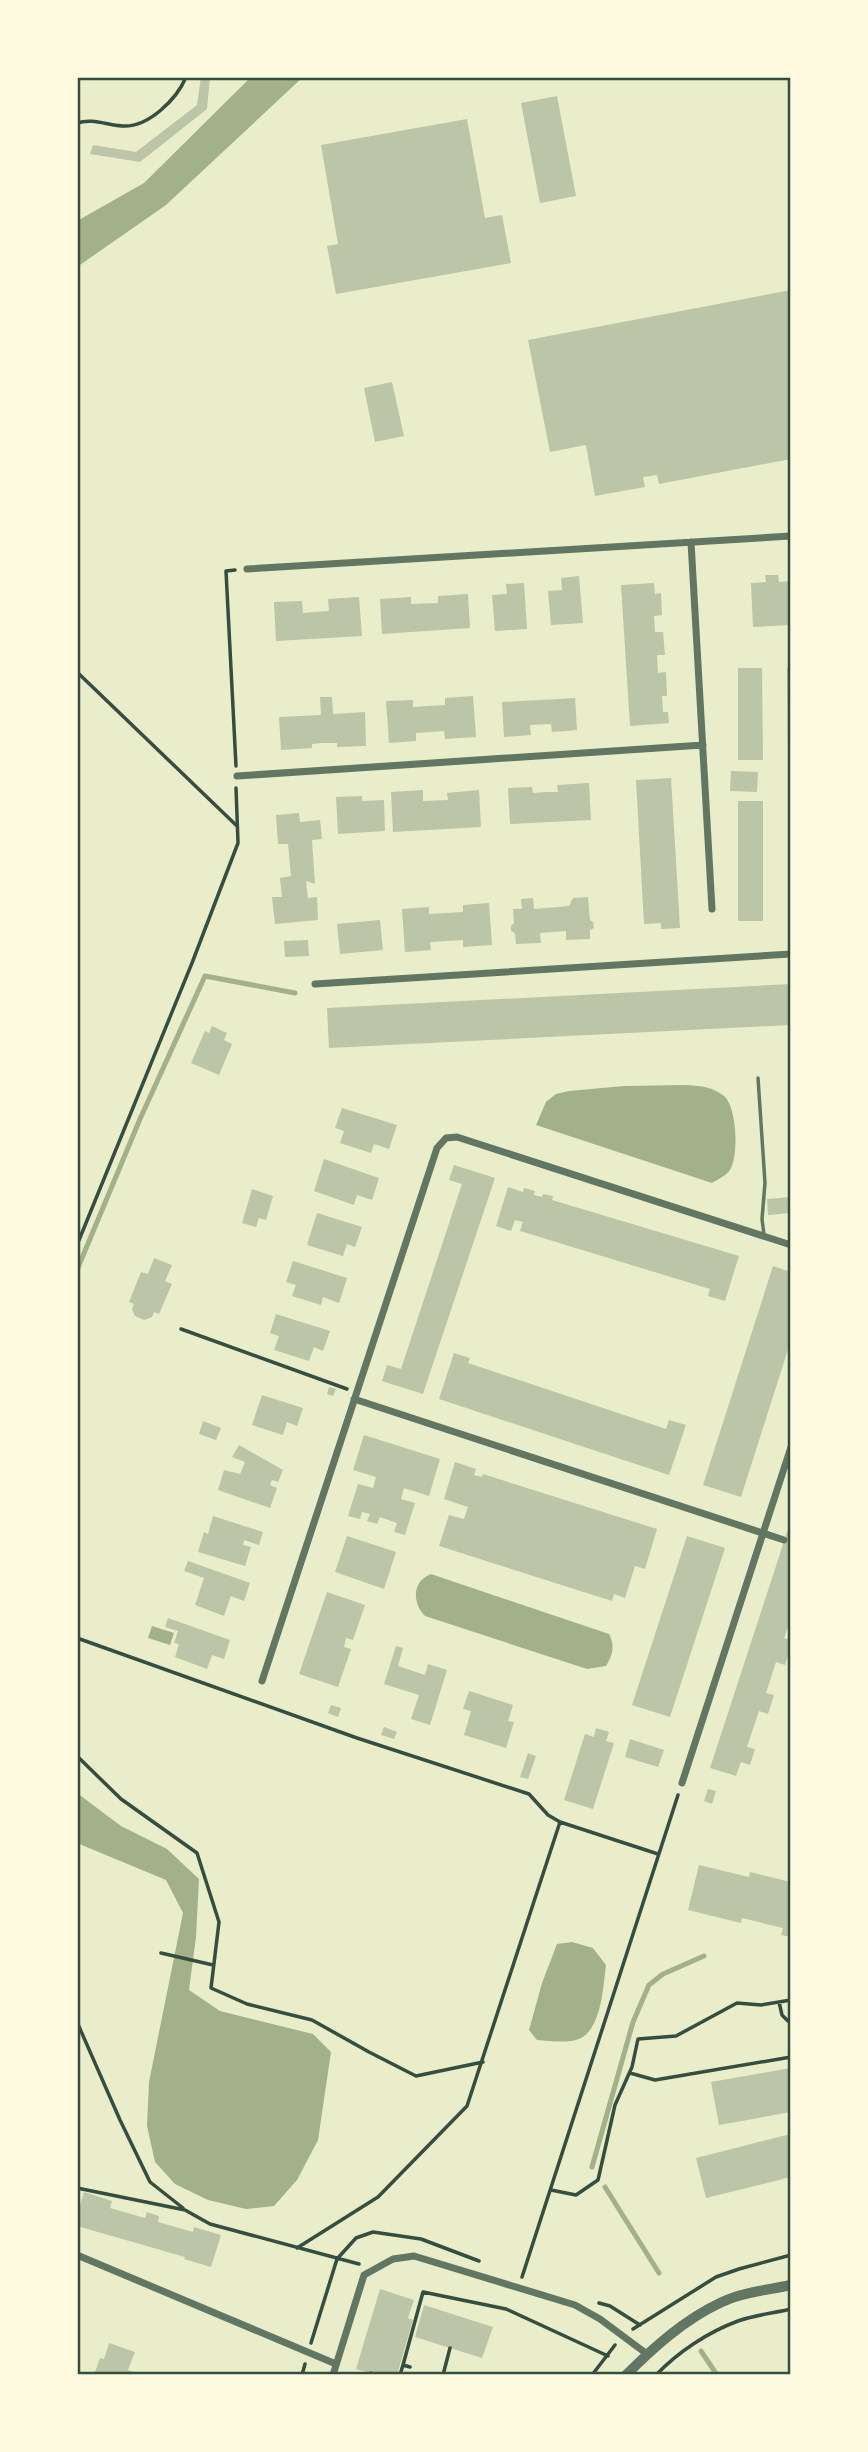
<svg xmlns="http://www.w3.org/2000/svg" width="868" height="2452" viewBox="0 0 868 2452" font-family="'Noto Serif',serif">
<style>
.water{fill:#a3b18a}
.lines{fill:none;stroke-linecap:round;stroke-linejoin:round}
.stream{stroke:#a3b18a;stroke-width:5}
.building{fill:#bcc5a7}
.path{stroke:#344e41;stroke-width:3.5}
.service{stroke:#617663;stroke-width:3.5}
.minor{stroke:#617663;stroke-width:7}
.tertiary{stroke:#617663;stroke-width:10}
.neatline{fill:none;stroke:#344e41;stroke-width:2.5}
</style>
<rect width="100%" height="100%" fill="#e9edc9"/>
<!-- water -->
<path class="water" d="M251,77H303L166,205L77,267V221L144,183Z
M687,1085C701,1086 713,1087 724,1096C737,1107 739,1155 730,1170C726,1176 718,1179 712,1183L536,1125L546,1102L556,1094L569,1091L624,1086Z
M431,1574L609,1634C615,1646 613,1654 606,1666L587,1669L425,1616C412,1603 412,1581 431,1574Z
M152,1626L174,1633L170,1645L148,1638Z
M77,1793L121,1826L167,1849L199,1879L196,1937L189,1990L220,2011L313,2034L331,2052L318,2140L297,2180L274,2206L246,2209L208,2200L175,2184L155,2162L147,2126L149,2082L183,1913L166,1880L77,1843Z
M572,1942L593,1948L606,1965C603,1986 602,2033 576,2040C564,2043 549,2041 537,2040L529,2030L542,1983L557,1944Z"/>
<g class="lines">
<!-- stream -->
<path class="stream" d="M77,1270L140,1119L205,976L295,993
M592,2167L633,2022L649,1985L663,1974L704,1956
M605,2187L659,2273
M701,2351L717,2375"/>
</g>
<!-- building -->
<path class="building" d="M201,77H210L207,109L140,162L90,154L93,145L136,152L197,105Z
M557,96L576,196L540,203L521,103Z
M467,119L485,218L502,215L511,263L336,294L327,246L338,244L321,145Z
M791,290V459L659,484L657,475L643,477L645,487L595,496L586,445L550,452L528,340Z
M392,382L404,436L375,442L364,388Z
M765,575H778L779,582L791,581V625L753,627L751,583L766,582Z
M579,576L583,623L551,625L548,591L562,590L561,578Z
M524,583L527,629L495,631L492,595L507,594L506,584Z
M654,583L655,594L661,593L662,615L654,616L655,632H663L665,655H657L658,673L666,672L667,696H662L663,712H668L669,723L630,726L621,585Z
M468,594L470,628L382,634L380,599L411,597V604L438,603V596Z
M359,597L362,636L276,641L274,602L302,601L303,613L314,612L329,611L328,599Z
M738,668H762L763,760H738Z
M787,668H791V828H789Z
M473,696L476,737L445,739L444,731L416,733V741L389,743L386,701L413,700V707L445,705V698Z
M320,697H332L333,714L365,712L366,746L337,747V743H322L312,744V748L281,750L279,717L321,715Z
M575,698L577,730L552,732L551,724L530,725L531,735L504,737L502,702Z
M731,771L758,772L757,792L730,791Z
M671,778L680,928L661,929V923L644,924L636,780Z
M589,783L591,820L510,824L508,788L532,787L533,793L547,792H558L557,785Z
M423,790V801L448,800L447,793L479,790L481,827L393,832L391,792Z
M362,796V801L384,800L385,831L338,834L336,797Z
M738,801H763V921H738Z
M299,813L300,822L320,820L322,839L312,840L315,884L306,881L308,898L317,897L318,920L275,924L272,897H282L280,878L291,876L288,844H278L276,815Z
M588,897L590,920L593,922L594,928L590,930V939L566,940V931L540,933L541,943L516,944L515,933L511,931V926L514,923L513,909H522L521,899L533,898L534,909L569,906L573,898Z
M489,903L492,945L463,947V940L430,942L431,950L405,952L402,909L429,907V914L463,912V905Z
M380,920L383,950L340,954L337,924Z
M308,940L309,956L285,957L284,941Z
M791,984V1025L329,1048L327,1008Z
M212,1026L227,1033L224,1040L232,1044L219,1075L191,1063L205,1031L209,1033Z
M342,1108L397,1125L389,1149L374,1144L371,1153L340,1143L344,1131L335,1128Z
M324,1159L379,1178L372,1200L357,1195L354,1205L314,1191Z
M454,1165L495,1178L423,1394L382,1381L387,1365L401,1369L462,1184L449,1180Z
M508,1187L523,1192L524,1188L535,1191L534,1195L542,1197L543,1194L553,1196L552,1200L739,1256L725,1301L708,1296L710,1289L520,1231L523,1222L515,1220L511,1231L496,1226Z
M252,1189L273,1196L266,1220L259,1218L256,1227L242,1223Z
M791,1197V1213L768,1215L767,1199Z
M317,1213L362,1227L355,1247L347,1244L343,1256L307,1245Z
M154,1258L172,1265L165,1281L172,1284L159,1314L154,1312L152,1317L144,1320L135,1316L132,1309L134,1304L129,1302L141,1272L148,1274Z
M293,1261L347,1278L339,1303L323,1297L321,1305L292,1296L296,1285L286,1282Z
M773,1266L791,1272V1340L741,1497L703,1485Z
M276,1314L330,1331L323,1351L314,1347L309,1361L274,1350L279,1336L270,1333Z
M454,1353L470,1358L468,1363L666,1429L669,1420L686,1425L669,1475L439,1399Z
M329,1387L336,1389L333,1396L327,1394Z
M262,1395L303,1408L297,1426L287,1422L283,1435L252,1425Z
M203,1421L221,1428L216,1440L199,1434Z
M364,1435L440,1459L429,1496L404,1488L401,1499L415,1503L405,1535L394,1532L397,1523L380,1517L377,1524L367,1521L370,1514L362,1512L360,1519L348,1516L358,1484L373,1488L376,1477L353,1470Z
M239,1445L283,1470L278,1482L272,1480L270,1485L277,1488L270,1508L218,1490L224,1470L240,1474L245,1462L232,1457Z
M455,1462L476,1469L474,1475L482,1477L483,1474L657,1529L645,1569L635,1566L625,1598L614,1594L612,1601L439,1546L449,1515L464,1519L468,1507L444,1499Z
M213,1516L263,1532L259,1545L244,1540L243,1545L251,1547L245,1566L198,1552L204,1532L208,1534Z
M791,1520V1619L784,1638L791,1640V1647L785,1665L776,1662L766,1693L774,1695L768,1714L759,1711L747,1747L755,1749L750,1765L741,1762L736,1776L710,1768Z
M347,1536L396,1552L384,1589L335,1572Z
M687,1536L725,1548L670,1717L632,1705Z
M188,1561L250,1583L244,1601L231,1596L224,1616L195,1605L204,1578L184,1571Z
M327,1592L365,1605L353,1640L346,1638L344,1647L351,1649L338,1687L299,1674Z
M168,1618L230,1640L224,1659L212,1655L207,1669L175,1657L179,1644L174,1643L178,1631L165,1627Z
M396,1646L403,1648L398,1666L425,1675L428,1664L447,1670L430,1725L411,1719L419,1695L384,1684Z
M469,1691L513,1705L508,1721L514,1722L506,1748L464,1735L471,1711L463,1709Z
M331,1705L341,1708L338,1717L328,1713Z
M384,1727L397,1732L394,1739L381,1735Z
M596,1728L609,1732L606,1741L614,1743L593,1809L564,1800L585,1734L594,1737Z
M630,1739L664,1750L658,1767L625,1757Z
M528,1753L536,1756L528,1779L520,1777Z
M708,1789L716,1791L712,1804L704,1801Z
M699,1865L749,1877L750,1872L791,1882V1937L781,1935L783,1928L742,1918L741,1923L688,1910Z
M791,2068V2112L719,2125L711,2082Z
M791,2134V2177L706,2198L696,2158Z
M84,2192L112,2201L110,2208L145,2218L147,2212L159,2216L158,2222L193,2232L194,2227L221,2235L211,2267L184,2259L185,2257L77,2226V2216Z
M380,2289L414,2300L408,2318L413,2320L397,2375H378L356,2369Z
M424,2305L493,2327L482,2358L415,2337Z
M109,2343L135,2352L128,2370L143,2375H94L100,2358L104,2359Z"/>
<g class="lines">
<!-- path -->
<path class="path" d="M77,123C93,118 106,125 122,126C148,128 177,99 186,77
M235,570L226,571L236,766
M77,672L237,826
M77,1245L192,963L238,843L236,788
M181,1329L347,1389
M77,1638L357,1738L529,1794L548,1815L560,1822L658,1854
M77,1756L121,1799L197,1853L219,1922L211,1988L247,2004L312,2020L369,2052L416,2076L483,2062
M161,1953L213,1965
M779,2002L782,2015L788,2021H791
M77,2022L120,2120L150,2182L183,2208
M630,2073L655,2080L791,2057
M77,2188L185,2210L210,2224L359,2264
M551,2190L576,2195L598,2180L615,2105L632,2067L638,2039L676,2036L737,2003L761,2005L791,2000
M297,2248L378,2197L467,2106L560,1822
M522,2277L678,1795
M599,2303L610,2306L640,2325
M633,2329L716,2277L739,2269L791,2255
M311,2343L337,2259L356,2238L373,2232L421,2239L479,2261
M403,2365L423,2292L506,2309L608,2356
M302,2375L305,2364
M371,2375V2373
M400,2375L403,2365L410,2367
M443,2375L450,2348
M592,2375L615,2345
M656,2375C678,2352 708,2332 738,2321C755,2315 774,2313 791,2309"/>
<!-- service -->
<path class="service" d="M758,1078L765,1183L762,1219L764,1235"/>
<!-- minor -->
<path class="minor" d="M691,542L712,909
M247,569L791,536
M237,776L703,745
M315,984L791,954
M354,1399L784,1540
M262,1681L437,1148L446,1138L457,1137L791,1245
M682,1783L791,1447
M77,2255L336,2364
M333,2375L364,2275L393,2259L414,2256L575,2305L600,2319L647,2354"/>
<!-- tertiary -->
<path class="tertiary" d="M626,2375C654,2347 685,2319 722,2302C743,2292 768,2290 791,2285"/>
</g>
<!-- border -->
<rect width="868" height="2452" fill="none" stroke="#fefae0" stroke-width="158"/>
<rect x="79" y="79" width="710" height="2294" class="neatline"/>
</svg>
